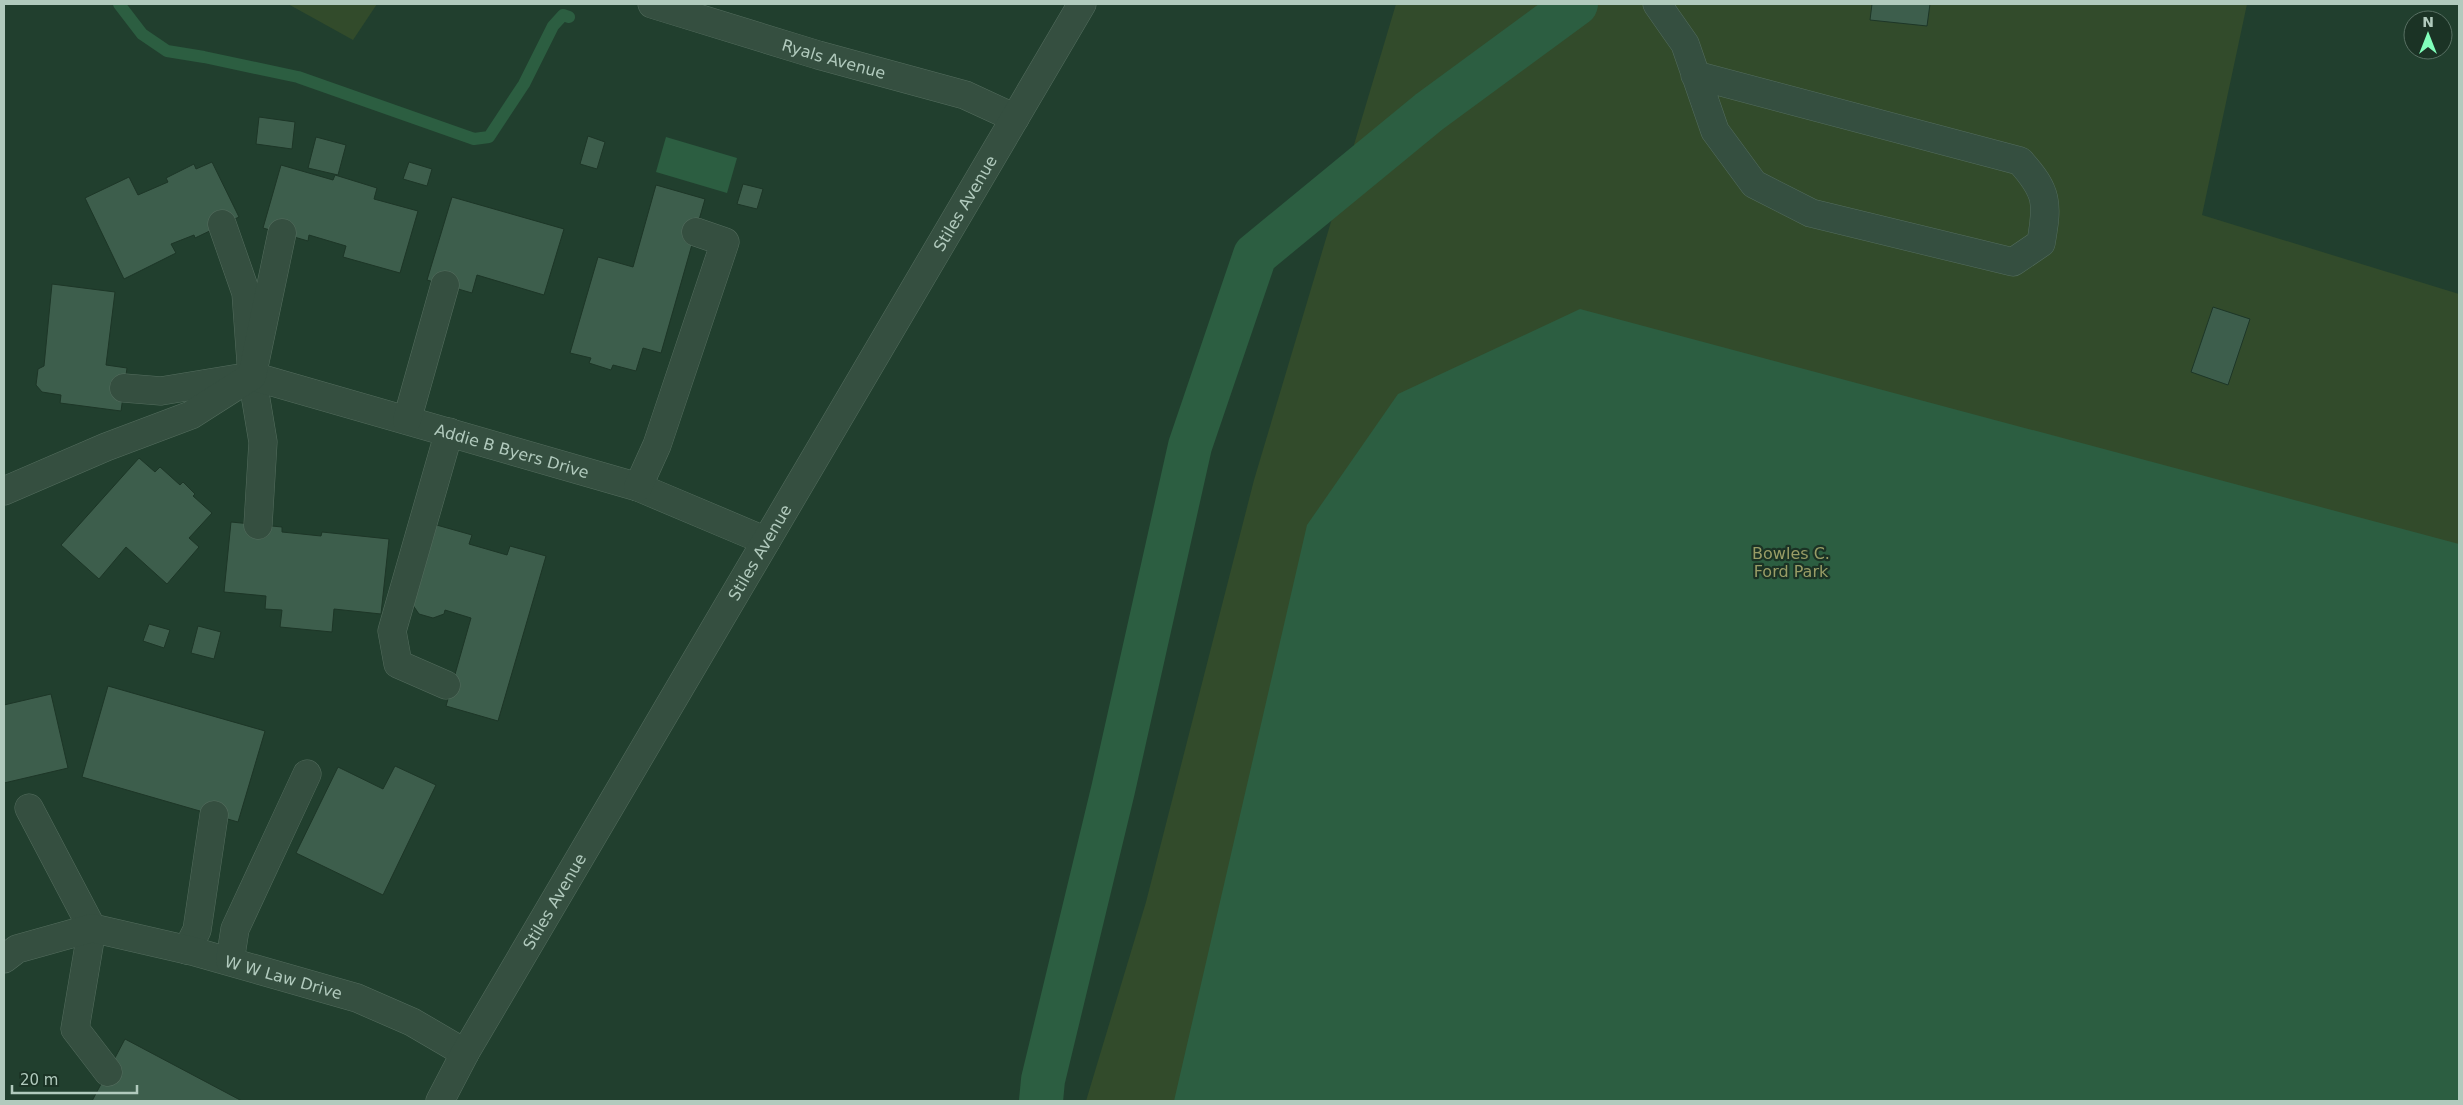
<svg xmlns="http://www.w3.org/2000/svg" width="2463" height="1105" viewBox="0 0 2463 1105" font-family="'DejaVu Sans',sans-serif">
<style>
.green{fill:#324b2b}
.water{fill:#2c5e41}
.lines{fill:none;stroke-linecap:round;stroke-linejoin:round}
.stream{stroke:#2c5e41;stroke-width:12}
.canal{stroke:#2c5e41;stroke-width:44}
.building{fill:#3d5e4c;stroke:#1d3627}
.minor-casing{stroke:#546d5e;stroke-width:29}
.minor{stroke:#354f40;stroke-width:28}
.labels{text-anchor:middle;stroke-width:4.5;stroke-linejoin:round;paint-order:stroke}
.street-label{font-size:16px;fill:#b1cabd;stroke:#1b3325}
.park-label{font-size:16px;fill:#999d66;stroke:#1b3325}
</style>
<rect width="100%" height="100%" fill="#213f2e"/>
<!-- green -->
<path class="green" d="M288,4H377L353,40Z
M1396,4H2247L2202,215L2459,294V1101H1086L1146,902L1254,480Z"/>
<!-- water -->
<path class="water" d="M666,137L737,158L727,193L656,172Z
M1580,309L2459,544V1101H1174L1307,525L1398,394Z"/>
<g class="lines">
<!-- stream -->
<path class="stream" d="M119,4L142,34L167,51L204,57L298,77L474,139L489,137L524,84L553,26L563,15L569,17"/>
<!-- canal -->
<path class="canal" d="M1041,1101L1043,1080L1113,790L1190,446L1255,255L1429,112L1576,4"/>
</g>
<!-- building -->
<path class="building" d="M1872,4H1930L1927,26L1870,20Z
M259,117L295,122L292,149L256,144Z
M588,136L605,142L597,169L580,164Z
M316,137L346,145L338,175L308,168Z
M212,162L239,217L195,238L194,235L171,244L176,253L124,279L85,198L129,177L138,195L168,182L166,178L194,164L196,169Z
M409,162L432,169L427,186L403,179Z
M281,165L333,180L335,175L377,188L374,199L418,211L400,273L343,257L346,246L309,235L308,241L263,228Z
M743,184L763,189L757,209L737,204Z
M656,185L705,199L661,353L643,348L636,371L613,365L611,370L589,363L591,358L570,353L598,257L633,267Z
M452,197L564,229L544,295L477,275L472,293L427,280Z
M52,284L115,292L106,365L127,368L121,411L60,403L61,395L42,392L36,385L38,369L44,366Z
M2213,307L2250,319L2228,385L2191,372Z
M139,458L155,472L160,467L180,485L183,482L195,494L193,496L212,513L189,538L199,547L167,584L126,547L99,579L61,545Z
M231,522L282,527V532L321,536L322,532L389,539L381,614L334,609L332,632L280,627L282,610L265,609L266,596L224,592Z
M433,524L472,535L469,544L507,555L510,546L546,556L498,721L446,706L471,618L445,610L444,614L433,618L419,614L410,601Z
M149,624L170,630L164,648L143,641Z
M198,626L221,632L214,659L191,653Z
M108,686L265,731L238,822L82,777Z
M51,694L68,768L4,783V705Z
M395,766L436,785L383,895L296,853L338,767L383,789Z
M125,1039L242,1101H92Z"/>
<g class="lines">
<!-- minor casing -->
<g class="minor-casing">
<g id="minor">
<path id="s1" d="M652,4L818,55L965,95L1015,118"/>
<path d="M1657,4L1685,44L1715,131L1754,184L1811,213L2013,262L2041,243C2048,203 2048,192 2020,161L1695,75"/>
<path d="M222,224L246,293L252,376L263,442L258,525"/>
<path id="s2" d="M124,388L161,391L252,376L638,487L766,541"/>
<path d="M407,420L445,285"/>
<path d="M638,487L657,445L725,242L696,232"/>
<path d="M4,491L106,447L191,415L252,376L282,233"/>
<path d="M446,685L398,664L392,631L449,432"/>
<path d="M29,808L92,928L75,1029L108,1072"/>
<path d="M187,950L197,930L214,815"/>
<path id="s3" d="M4,959L17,949L92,928L192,951L357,998L412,1022L465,1053"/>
<path d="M230,961L235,929L307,774"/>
<path id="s4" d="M440,1101L465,1053L1082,4"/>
</g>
</g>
<!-- minor -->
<use href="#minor" class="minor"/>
</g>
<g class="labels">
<!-- street labels -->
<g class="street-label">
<text dy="6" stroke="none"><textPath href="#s1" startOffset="190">Ryals Avenue</textPath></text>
<text dy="6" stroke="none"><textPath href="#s4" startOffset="1040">Stiles Avenue</textPath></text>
<text dy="6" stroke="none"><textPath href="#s2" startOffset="400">Addie B Byers Drive</textPath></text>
<text dy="6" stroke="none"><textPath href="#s4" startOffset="635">Stiles Avenue</textPath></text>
<text dy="6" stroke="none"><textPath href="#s4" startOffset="230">Stiles Avenue</textPath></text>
<text dy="6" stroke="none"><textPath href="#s3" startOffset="292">W W Law Drive</textPath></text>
</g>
<!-- park labels -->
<g class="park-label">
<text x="1791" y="559">Bowles C.<tspan x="1791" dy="18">Ford Park</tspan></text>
</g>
</g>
<!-- border -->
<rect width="2463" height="1105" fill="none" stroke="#b1cabd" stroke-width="10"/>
<!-- north arrow -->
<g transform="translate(2428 35)"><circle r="24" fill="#1b3325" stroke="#576f62"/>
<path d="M0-4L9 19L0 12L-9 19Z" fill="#81ffbb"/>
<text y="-8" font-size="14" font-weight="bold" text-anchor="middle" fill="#b1cabd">N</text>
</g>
<!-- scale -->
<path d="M12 1085v8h125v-8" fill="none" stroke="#b1cabd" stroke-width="2.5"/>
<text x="20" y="1085" font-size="15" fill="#b1cabd" stroke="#1b3325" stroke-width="4" paint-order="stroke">20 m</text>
</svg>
